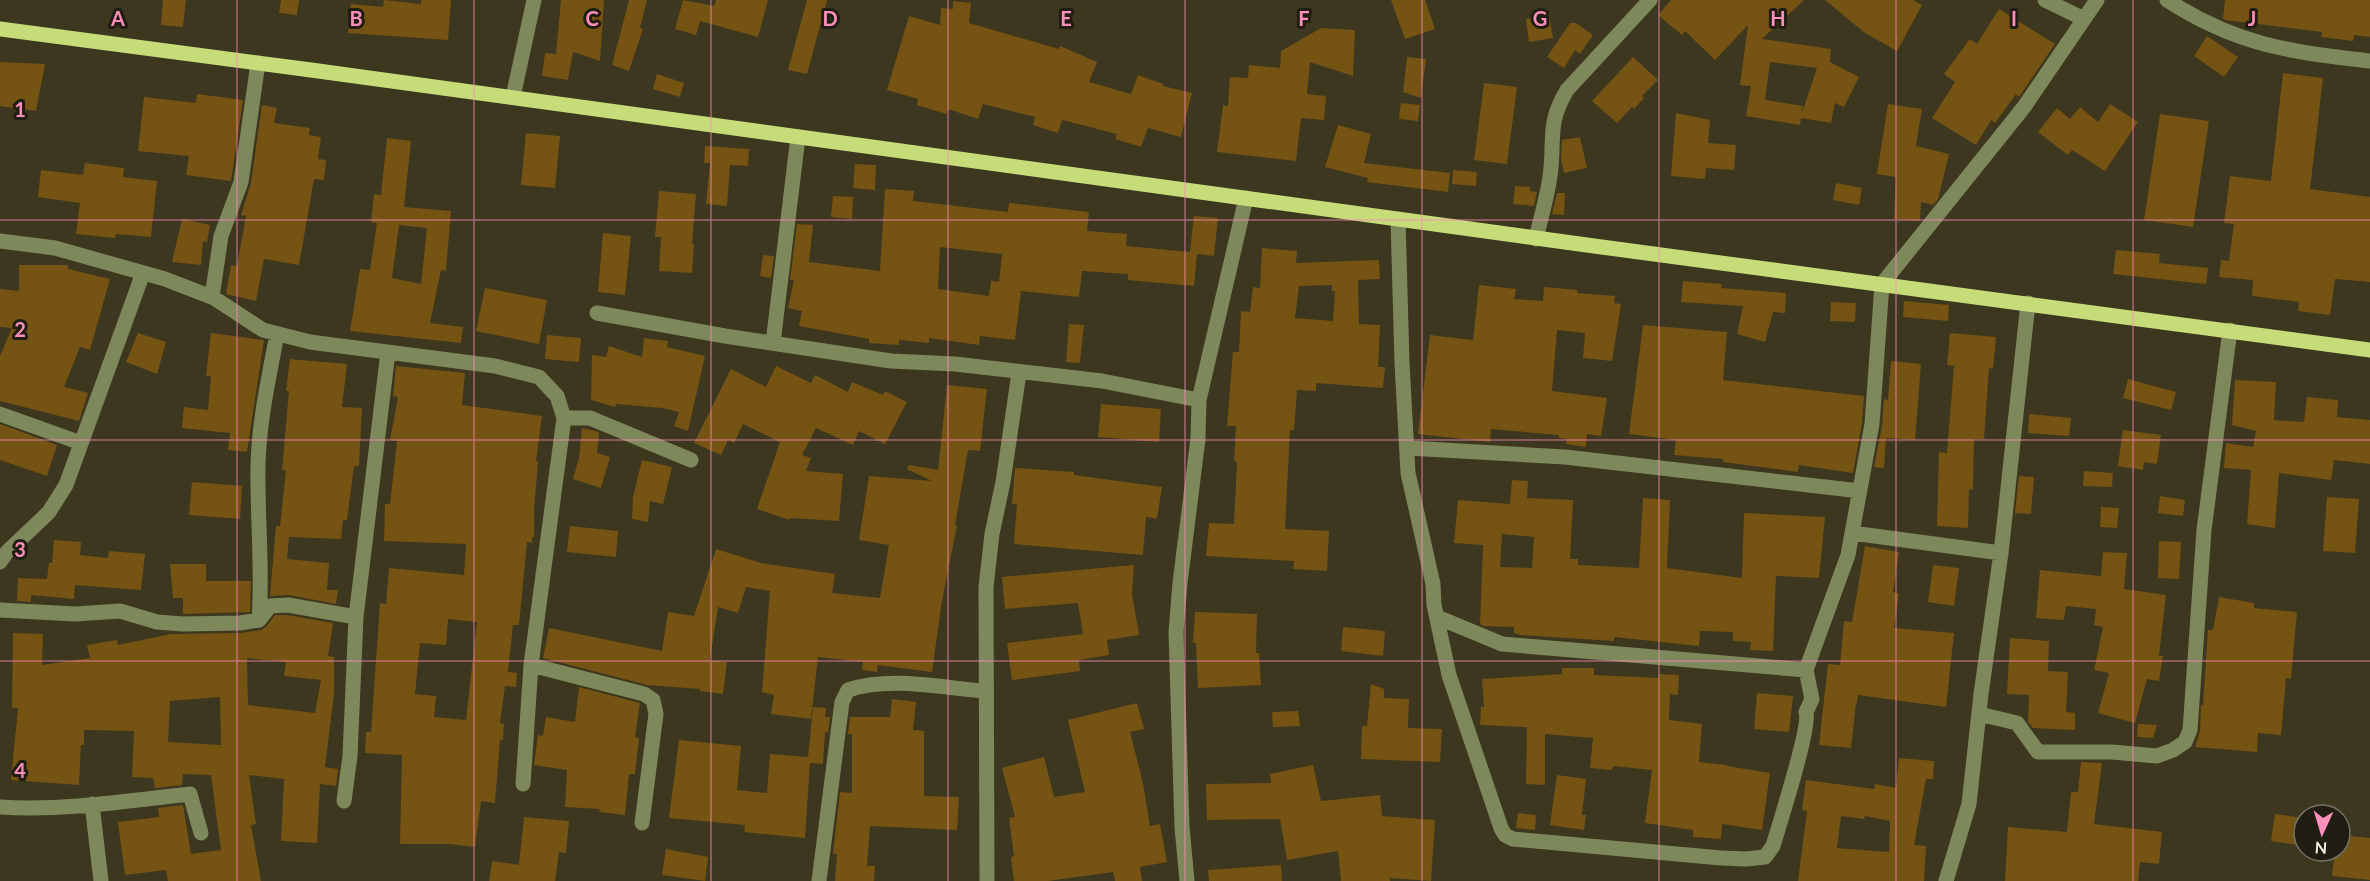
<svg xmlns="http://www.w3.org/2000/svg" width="2370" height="881" viewBox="0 0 2370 881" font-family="Lato,sans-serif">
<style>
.building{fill:#755312;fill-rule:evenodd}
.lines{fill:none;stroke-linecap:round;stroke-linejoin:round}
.minor{stroke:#7e895b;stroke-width:15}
.major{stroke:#c5dc79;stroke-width:15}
.grid{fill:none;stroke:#fe8ebc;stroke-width:1.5;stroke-opacity:0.55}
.grid-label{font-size:20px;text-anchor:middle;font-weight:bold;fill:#fe8ebc;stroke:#201e13;stroke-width:6;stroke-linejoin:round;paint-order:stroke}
</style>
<rect width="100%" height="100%" fill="#3c371e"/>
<!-- building -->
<path class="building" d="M163,0H186L183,27L161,25Z
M281,0H299L297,15L279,13Z
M384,0L421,4V0H451L448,40L348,33L351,4L383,7Z
M561,0H604L600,61L573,52L568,80L542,76L545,53L556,54Z
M629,0H647L640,28L643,29L629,71L612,65Z
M683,0L714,6L716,0H768L758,37L700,21L696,35L675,29Z
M807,0H827L807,74L788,70Z
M1391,0H1425L1435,29L1405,39Z
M1671,0H1804L1762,39L1831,49L1830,62L1859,77L1844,107L1835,103L1831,123L1801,118L1800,125L1746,116L1751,86L1740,85L1748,25L1715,60L1685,31L1682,35L1658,15ZM1770,62L1817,68L1802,113L1803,106L1765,100Z
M1825,0H1913L1922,5L1897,51L1865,33Z
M2225,0H2370V37L2354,35L2353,41L2321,37L2322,32L2225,20L2223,19Z
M953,1L971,3L969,23L1059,49L1060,46L1097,62L1089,82L1131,94L1138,75L1163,84V86L1192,93L1181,137L1148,128L1141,147L1115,139L1117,134L1062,120L1058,133L1033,125L1035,117L983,104L978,119L948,109L946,114L917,105L918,99L887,90L909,16L940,25L941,8L953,9Z
M1999,9L2055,44L2019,97L2016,94L1995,123L1991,120L1976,145L1932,118L1955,82L1944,74L1970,39L1977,44Z
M1549,15L1553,38L1529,42L1526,19Z
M1570,23H1576L1593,35L1580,54L1575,50L1564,68L1547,57Z
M1321,28L1355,30L1353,76L1310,62L1307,94L1326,96L1324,120L1301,118L1296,161L1217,152L1223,105L1228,106L1230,77L1248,78L1249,65L1280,68L1281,51Z
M2207,36L2238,57L2224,77L2194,56Z
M1407,57L1426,59L1421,98L1403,92Z
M1633,57L1658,80L1642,96L1644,98L1634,109L1632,107L1617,123L1592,101Z
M0,62L45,64L36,111L0,106Z
M2283,73L2323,78L2310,189L2370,197V282L2335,279L2330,315L2298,311L2299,302L2252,296L2253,280L2219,277L2221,260L2229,261L2234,224L2224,223L2230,176L2271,181Z
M657,74L684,83L680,97L653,89Z
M1484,83L1517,87L1507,164L1474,160Z
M197,94L243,100L231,181L186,175L189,156L138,151L144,97L196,103Z
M1401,103L1420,105L1418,121L1399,119Z
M1888,104L1922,109L1916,146L1949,154L1938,199L1933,205L1921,202L1920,221L1894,219L1896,177L1877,174Z
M2110,104L2138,122L2105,171L2072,150L2068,155L2038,132L2057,108L2070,119L2080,107L2098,122Z
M262,105L277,108L274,123L310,128L309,135L321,137L318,159L326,160L324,180L314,179L299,265L264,259L256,301L226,294L231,265L237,266L246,216L241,215L251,183Z
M1676,113L1710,120L1708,143L1736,145L1734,170L1706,168L1705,179L1671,176Z
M2160,114L2209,121L2193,227L2144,220Z
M1338,125L1371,134L1364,163L1450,173L1448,192L1367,182L1368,178L1325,167Z
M526,133L560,136L555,188L521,185Z
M1580,137L1587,168L1564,173L1561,159L1562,140Z
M387,138L411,141L404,207L451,211L446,271L441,270L430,323L463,327L461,343L350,331L360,269L370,270L377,223L371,222L374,194L381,195ZM399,225L427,228L421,284L392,278Z
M705,146L749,149L748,166L730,165L727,206L706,204L710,163H704Z
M85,163L124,168L123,177L157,181L151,237L116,234L115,238L76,234L80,203L38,197L41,170L83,175Z
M855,164L876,165L875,190L853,188Z
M1453,170L1477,172L1476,186L1452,184Z
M1836,183L1862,188L1859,205L1833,200Z
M1515,186L1530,187V191L1537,192L1534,206L1513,204Z
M885,189L914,191L913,201L1008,212L1009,203L1089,212L1087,231L1127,234L1126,246L1190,252L1194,216L1218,218L1214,256L1197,254L1194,286L1128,280V274L1082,271L1079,297L1021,291L1015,340L980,336L979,345L929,338V343L899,340V345L869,343V339L799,326L802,311L788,308L794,280H790L797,224L813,225L809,262L880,271ZM940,247L1002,254L999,282L991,281L989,296L938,289Z
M659,191L696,194L692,244H694L692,273L659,271L661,237H655Z
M1557,193H1565L1564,215L1552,214Z
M833,196L853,197L852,219L831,217Z
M182,219L210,225L207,242L203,241L201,265L172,262Z
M603,233L631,236L625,295L598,292Z
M1262,248L1297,251L1296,263L1379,260L1380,279L1358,280L1359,324L1380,325L1378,367H1385L1383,388L1316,383V391L1297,390L1294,430H1290L1285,529L1329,531L1327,571L1293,569L1294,561L1206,556L1209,523L1234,524L1237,462L1234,461L1236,426H1227L1233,352H1239L1241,311L1250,312L1253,287L1260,288ZM1332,285V291H1335L1333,321L1295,318L1299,286Z
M2116,250L2160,254L2159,263L2208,268L2206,284L2113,274Z
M763,255L774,256L771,278L760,276Z
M19,265H68V269L110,279L90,350L80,347L64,387L88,393L79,421L0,401V356L12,328L0,327V289L19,291Z
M1683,281L1722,284L1721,288L1786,293L1785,313L1773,312L1765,342L1737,334L1743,306L1681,302Z
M1479,285L1516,289L1514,299L1543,301L1544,287L1578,290L1577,293L1615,296L1614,303L1621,304L1612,361L1583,358L1585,333L1557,330L1552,391L1607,398L1601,436L1587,434L1586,447L1566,444L1567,439L1559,438V435L1491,429L1490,442L1418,434L1430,335L1473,340Z
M485,288L547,300L539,344L476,331Z
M1904,301L1949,305L1948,321L1903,317Z
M1831,302L1856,303L1855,322L1830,321Z
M1069,324L1084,325L1080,363L1066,362Z
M1643,325L1727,332L1723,380L1864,396L1862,423L1853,473L1799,465L1798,472L1723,462V459L1674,455L1676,440L1629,434Z
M138,333L166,342L157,374L126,362Z
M211,333L264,340L247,452L228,450L230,433L182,428L184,407L208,410L211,376H206Z
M1950,333L1996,337L1993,369L1989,368L1984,439H1974L1973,490L1969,489L1968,528L1937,526L1939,452L1947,453L1954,366L1947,365Z
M547,335L581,338L579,362L545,359Z
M644,338L668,341L667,347L705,356L688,431L674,426L679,412L662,408L616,404L615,407L591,400L592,355L606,357L609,346L642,357Z
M290,359L347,364L342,407L362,408L359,466H354L347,520H343L341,539L289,537L287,559L329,563L327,590H338L336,604L289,595L270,596L276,526H280L286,470H282L289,391H286Z
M1891,361L1921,364L1915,440L1886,438L1884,468L1874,467L1882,426L1884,399L1888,400Z
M396,366L465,373L462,405L542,416L536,461H538L534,512V537H532V543L527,542L519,625H513L508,672L517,673L516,687L505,686L500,723L504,724L503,740H500L495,803L481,801L475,847L449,844H400L402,755L365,753L366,732H371L380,603L386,604L389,568L464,575L466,544L384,541L385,504H390L397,441L390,440L398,397L393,396ZM448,619L477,622L466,720L434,717L436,696L415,694L420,643L446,645Z
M776,366L811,383L815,375L848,392L852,382L883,395L885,391L907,402L885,444L859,431L853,445L816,428L802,455L811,458L806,471L843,474L839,521L790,518L789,520L757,509L780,442L743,424L734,443L728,440L721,455L694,443L731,369L766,387Z
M2128,379L2176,392L2171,410L2123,398Z
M2235,380L2276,382L2274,420L2304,422L2307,397L2338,400L2337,417L2370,420V464L2334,460L2331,480L2279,473L2275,528L2247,524L2251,470L2224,468L2226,443L2253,447L2256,431L2232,425Z
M947,385L987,389L980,451L968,450L955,525H957L942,601L932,672L878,665L877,672L862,670L863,662L818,657L811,719L771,714L774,695L762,692L770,591L746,587L738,613L718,607L710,660L727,662L723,694L700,691V689L647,685L543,658L549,628L662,651L668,612L694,616L716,549L761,563L835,574L832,593L880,598L889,545L859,540L869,476L932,481L907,469L909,465L938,470Z
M1101,404L1161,409L1159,442L1098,437Z
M2029,414L2071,418L2069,436L2028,433Z
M0,424L57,445L47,476L0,460Z
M582,428L599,432L597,453L610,457L601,488L573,479L579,458Z
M2123,430L2161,435L2157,464L2144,462L2143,470L2118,466Z
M642,460L672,467L663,504L650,501L648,522L632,519L633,497Z
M1015,468L1074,472V475L1162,487L1157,519L1146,517L1143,555L1014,544L1017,504H1012Z
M2084,471L2113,473L2112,487L2083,486Z
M2019,476L2034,477L2031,514L2015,513Z
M1512,480L1528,481L1527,498L1573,500L1570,559H1578V565L1639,568L1643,498L1670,500L1667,568L1742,578L1744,513L1825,517L1819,578L1776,576L1773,651L1750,650L1751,642L1733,641V632L1700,631L1699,646L1614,637V641L1520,635L1514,633V627L1484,626L1480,624L1483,545L1454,543L1458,500L1510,504ZM1502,534L1534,537L1532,568L1500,567Z
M192,482L242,486L240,519L189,515Z
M2160,496L2185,500L2183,516L2158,513Z
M2327,497L2359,499L2355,553L2323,551Z
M2101,507L2119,508L2117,528L2100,527Z
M570,526L618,531L616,557L567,552Z
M54,540L81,542L80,555L108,558L109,551L145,554L141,590L75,585L74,599L31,595V602L17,601L18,578L47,579L49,563H52Z
M2159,541L2181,542L2179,579L2158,578Z
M1865,546L1899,552L1893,592L1899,594L1894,628L1954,633L1946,707L1858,695L1857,703H1856L1851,748L1819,745L1828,664L1840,665L1844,621L1852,622Z
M2103,552L2127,553L2124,589L2166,595L2159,656H2163L2159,681L2147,679L2135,723L2098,713L2109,673L2094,670L2103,627L2094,625L2096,609L2066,606L2064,620L2036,618L2040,570L2101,576Z
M170,564H206V581H251L250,612L183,614V598H173Z
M1134,565L1132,594L1139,635L1107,640L1109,655L1079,660L1080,671L1012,680L1007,643L1083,634L1078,603L1005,609L1002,577Z
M1933,565L1959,568L1954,606L1928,602Z
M2219,597L2254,603V608L2297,612L2291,679L2286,678L2281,735L2258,733L2257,752L2195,747L2200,731L2201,705L2203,706L2208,630H2213Z
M1195,612L1257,614L1256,653H1259L1261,685L1198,688L1196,643H1193Z
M275,615H287L333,623L328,656L334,657V694L325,767L338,769L336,786L320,784L317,843L281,841L284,779L249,775L256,824L251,825L261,881H168L166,870L125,875L118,822L159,817L158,808L183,805L191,854L221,850L211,775L183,774L182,785L155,788L153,778L132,777L134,731L84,730V745H81L79,785L11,780L18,708H12L13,633L43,634L42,665L90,658L87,645L117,640L118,645L171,634L240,633L261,630L266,627ZM247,658L286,662L284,676L321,680L315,713L248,705ZM220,697L221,745L168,742L170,701Z
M1343,627L1385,631L1383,656L1341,651Z
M2010,638L2049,641L2048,671L2068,672L2066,712L2075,713V730L2033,728L2028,722L2029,695L2007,694Z
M1562,668H1594V675L1659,678V674L1679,675L1678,695L1670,694L1669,720L1702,724L1699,762L1727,765V766L1770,773L1762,830L1722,824L1721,839L1693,837V830L1645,823L1652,770L1613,766L1612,770L1590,768L1593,738L1545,734V785L1526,784L1527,727L1480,725L1481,707H1484L1482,679L1562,674Z
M1371,684L1384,689V698L1409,699L1408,728L1442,729L1440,762L1361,759L1362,726H1367Z
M579,687L640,703L635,737L639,738L635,774H629L625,815L599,812L600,809L565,807L567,770L534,765L538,735L543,736L546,717L575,722Z
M1757,693L1793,696L1789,732L1754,729Z
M892,699L916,702L913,730L924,731V796L959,797L957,830L870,826L867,866H875L874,881H835L837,854H833L840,792L852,793V734H848L850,717H890Z
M1137,703L1144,729L1130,732L1143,783L1150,826L1160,824L1167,862L1140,867L1142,881H1115L1113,872L1048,881H1014L1011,857L1014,856L1009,818L1015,817L1002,768L1044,757L1054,797L1085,792L1068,720Z
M813,707L826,708L825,717H830L828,732H825L823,764L810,763L805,838L744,832L745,825L669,818L679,740L741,746L737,790L767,793L770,754L808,757Z
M1298,711L1300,726L1273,727L1272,712Z
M2138,724L2157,725L2153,738L2137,737Z
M1899,758L1934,761L1933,779H1926L1914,845L1926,846L1924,881H1798L1807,811L1802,810L1806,780L1874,789L1875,784L1896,788ZM1841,816L1864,819L1865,816L1890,821L1889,852L1837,848Z
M2081,762L2102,763L2094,824L2162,832L2159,864L2140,862L2138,881H2005L2008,827L2067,832L2071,792H2078Z
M1313,765L1321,801L1380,795L1382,816L1435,820L1431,881L1390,878V881H1341L1338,851L1287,860L1280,819L1207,820L1206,784L1271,783L1270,774Z
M1557,775L1586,779L1582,815H1586L1584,830L1550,825Z
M1518,813L1536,815L1535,830L1516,828Z
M2275,814L2303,818L2299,845L2271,841Z
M524,817L569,821L566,853L559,852L555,881H489L492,861L519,865Z
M2340,835L2370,838V880L2332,876L2335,851H2340Z
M666,849L708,857L705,881L662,875Z
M1281,865L1282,881H1209L1208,870Z"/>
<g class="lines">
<!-- minor -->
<path class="minor" d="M2045,0L2084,19
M2167,0C2236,45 2290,52 2370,61
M513,97L534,0
M1398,219L1402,363L1408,473L1433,584L1434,605L1449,675L1501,828L1505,835L1513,839L1721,858L1746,859L1765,857L1773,846C1779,825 1811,726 1806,712L1812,699L1806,670L1848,555L1852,533L1872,424L1882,284L2024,107L2097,0
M1536,239C1541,216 1549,192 1551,168C1554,135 1548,122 1567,90L1650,0
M0,241L55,248L165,279L214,298L263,330L310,342L495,366L539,377L557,396L564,418L531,665L523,784
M212,297L221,236L241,182L258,63
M597,313L725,336L891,361L955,364L1102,381L1199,400
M277,334C269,377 259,421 258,465C257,517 263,569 259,620L270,606L288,605L356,617
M773,343L798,137
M0,414L81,443
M564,418H590L691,460
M1408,448L1565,457L1860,491
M1852,533L2001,553
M0,562L7,552L49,512L66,485L143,273
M0,610L75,614L120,611L157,622L183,624L240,623L259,620
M1437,617L1502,644L1806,670
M531,665L644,694L653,700L656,714L642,823
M1979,714L2017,723L2038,752H2112L2157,756L2173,750L2185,742L2190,730L2204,530L2230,330
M344,801L350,756L356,617L388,352
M92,804L101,881
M0,807C63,811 127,801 190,794L201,833
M819,881L842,702L848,690C891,676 941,688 986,691
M987,881L986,587L992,534L1003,482L1019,373
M1187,881L1182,827L1176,632L1180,583L1198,439L1199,400L1246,198
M1946,881L1969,804L1981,694L2001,553L2028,303"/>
<!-- major -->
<path class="major" d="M0,29L311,70L1594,246L2370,350"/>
</g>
<!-- grid -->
<path class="grid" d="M237,0V881M474,0V881M711,0V881M948,0V881M1185,0V881M1422,0V881M1659,0V881M1896,0V881M2133,0V881M0,220H2370M0,440H2370M0,661H2370"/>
<g class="grid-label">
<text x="118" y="26">A</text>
<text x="356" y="26">B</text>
<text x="592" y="26">C</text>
<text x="830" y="26">D</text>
<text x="1066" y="26">E</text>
<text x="1304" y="26">F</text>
<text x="1540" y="26">G</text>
<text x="1778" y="26">H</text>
<text x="2014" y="26">I</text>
<text x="2252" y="26">J</text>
<text x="20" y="117">1</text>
<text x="20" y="337">2</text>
<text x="20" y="557">3</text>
<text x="20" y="778">4</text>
</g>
<!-- north arrow -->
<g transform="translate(2322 833) rotate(184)"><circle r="28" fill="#201e13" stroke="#757366" stroke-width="1.5"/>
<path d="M0-4.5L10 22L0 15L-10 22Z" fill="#fe8ebc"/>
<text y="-9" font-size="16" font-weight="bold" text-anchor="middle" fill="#f5f2e3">N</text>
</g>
</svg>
